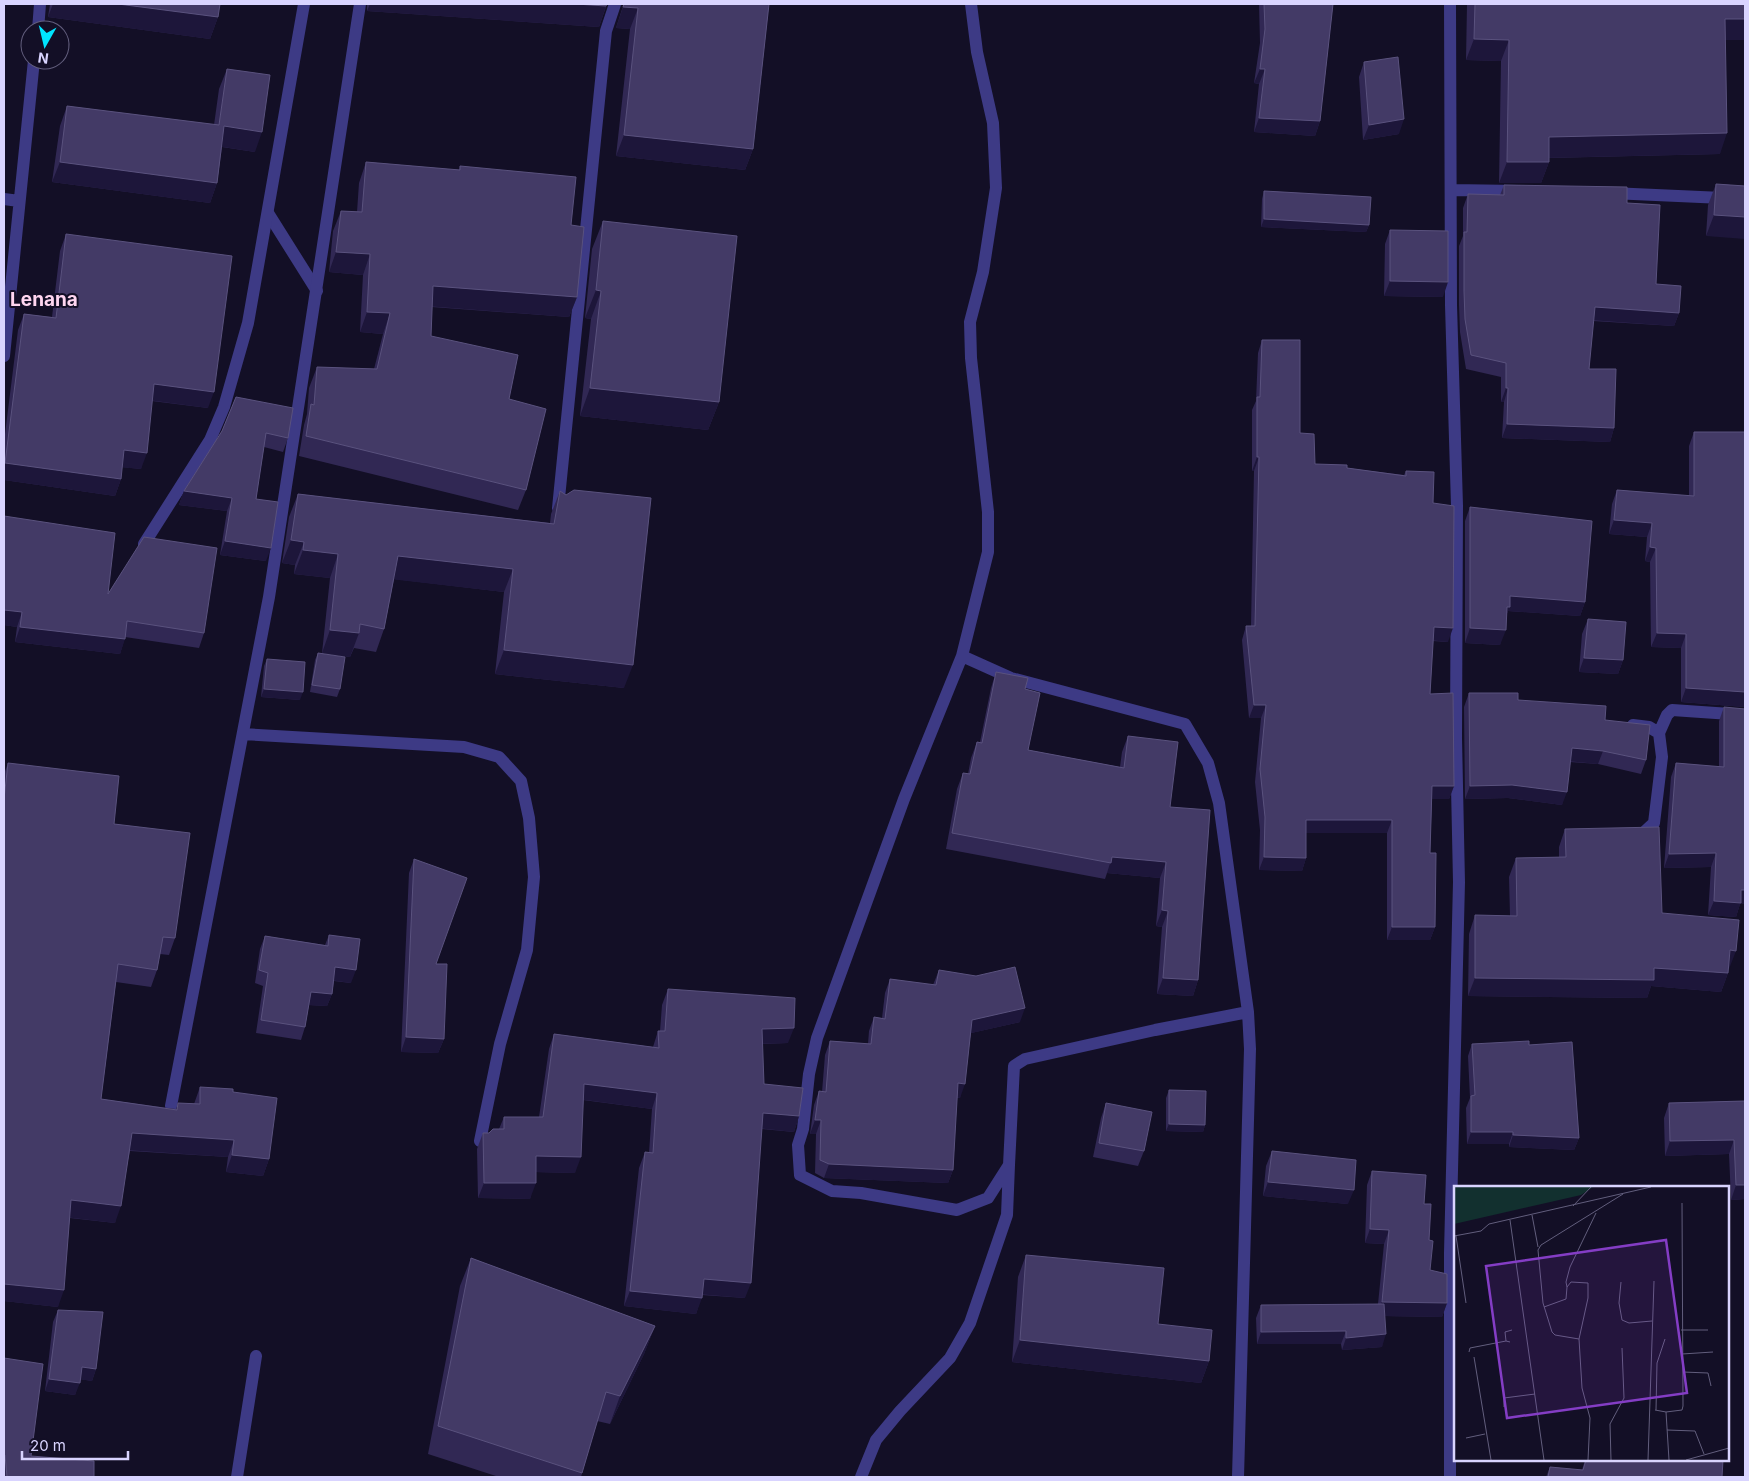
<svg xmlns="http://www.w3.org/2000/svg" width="1749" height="1481" viewBox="0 0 1749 1481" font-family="Inter,sans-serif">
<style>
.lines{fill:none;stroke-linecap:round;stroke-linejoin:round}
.lane{stroke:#3d3a85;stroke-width:12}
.street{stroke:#3d3a85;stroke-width:12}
.wall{fill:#312854}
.shaded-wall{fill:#1d163a}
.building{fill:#433a66;stroke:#5a527e}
.labels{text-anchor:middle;stroke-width:4;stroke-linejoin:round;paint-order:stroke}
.quarter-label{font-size:19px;font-weight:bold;fill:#ffd6f0;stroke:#130f26}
.inset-road{fill:none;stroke:#625e7d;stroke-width:1}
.view{fill:#843dc5;fill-opacity:0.15;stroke:#843dc5;stroke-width:2.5}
.inset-edge{fill:none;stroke:#d9d4ff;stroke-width:2.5}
</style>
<rect width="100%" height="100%" fill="#130f26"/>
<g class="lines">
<!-- lane -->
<path class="lane" d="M268,213L317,291
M237,1477L256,1356"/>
<!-- street -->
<path class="street" d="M971,4L977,52L993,123L996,188L983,272L970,322L971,358L988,512V552L962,656L1011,678L1185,724L1208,763L1219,803L1248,1012L1250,1049L1238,1477
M38,30L40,4
M1451,190L1518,191
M1611,193L1745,199
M4,199L19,201
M4,356L34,60
M558,508L606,31L615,4
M144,544L210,440L224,407L248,323L304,4
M1633,725L1649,727L1659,733L1662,757L1654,823L1639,837
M1659,733L1667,715L1672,710L1745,715
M243,734L464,747L499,757L521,781L529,818L534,877L527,950L500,1044L480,1141
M171,1106L269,597L360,4
M1009,1165L1014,1066L1025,1059L1155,1030L1248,1012
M861,1477L876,1440L900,1411L950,1358L970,1323L1007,1215L1009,1165L988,1198L957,1210L861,1193L832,1191L800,1175L798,1145L803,1129L809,1074L817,1038L904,799L962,656
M1450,1477V1253L1459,882L1456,738L1457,506L1451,305L1450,4"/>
</g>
<!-- wall -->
<path class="wall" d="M50,4H220L218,17L210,39L48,17Z
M367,4H607L599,27L367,11Z
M623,4H769L753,149L745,170L616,156L630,29L616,28L623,6Z
M1259,4H1333L1320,121L1315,136L1254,132L1259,84L1254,83L1260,43Z
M1467,4H1745L1725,40L1720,154L1549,158V162L1541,183H1499L1501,61L1466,60Z
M1364,62L1399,134L1363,140L1359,77Z
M227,69L255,152L222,147L217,183L210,203L52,182L60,126L67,106L214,125L219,89Z
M366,162L459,170L460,166L571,225L577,297L569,317L432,307L431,336L509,399L526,490L518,510L299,456L304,425L307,414L309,388L317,367L374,369L383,334L360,332L363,275L329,272L333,231L341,211L357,212L359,183Z
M1716,184L1745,186L1706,236L1708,205Z
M1504,185L1627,203L1656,284L1679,313L1674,326L1593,321L1589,369L1614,428L1610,442L1502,438L1504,402H1501V377L1466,369L1460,332L1459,305V246L1463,236V208L1468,194L1500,195Z
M1264,191L1369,225L1366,232L1261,227L1262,199Z
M603,221L719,402L708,430L580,416L591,319L585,318L592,249Z
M1390,230L1443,297L1384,296L1385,244Z
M66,234L208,408L152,401L141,469L122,467L121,479L115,496L4,480V442L18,330L24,314L52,317L60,251Z
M1262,340L1300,433L1315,464L1347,468L1404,475L1406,471L1433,503L1448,642L1433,641L1430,694L1454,786L1449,799H1432L1430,853L1435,927L1430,940H1387V833H1306V858L1302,871L1259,870L1260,830L1255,782L1261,718H1249L1242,640L1246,626H1251L1254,471H1252V410L1256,401L1258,353Z
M236,397L288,438L283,452L264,447L256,499L266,561L220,555L227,511L179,505L184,491L222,431Z
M1694,432L1745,707L1681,702V648L1651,647L1650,562L1645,561L1647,537L1609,534L1612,504L1617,490L1689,496V446Z
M560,491L624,688L495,674L504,592L394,579L384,629L376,652L354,648L350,657L323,653L340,689L337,697L310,692L315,660L318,653H322L330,578L294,574L295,565L282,563L289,517L298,494L550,523L551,514Z
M1470,507L1585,602L1580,616L1508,611L1506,616L1500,645L1465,643V521Z
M4,516L108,594L204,633L199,648L125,637L120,654L15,642L17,627L4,625Z
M1588,619L1623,660L1618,674L1579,672L1582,634Z
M267,659L300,700L261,697L264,666Z
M996,672L1025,689L1028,750L1120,767L1122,752L1128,736L1170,807L1198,980L1193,996L1157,994L1162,927L1156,926L1160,878L1107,873L1105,879L946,849L957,789L963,773L968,774L971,758L977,742H980L991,688Z
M1469,693L1518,700L1605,720L1646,760L1641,774L1598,764L1570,762L1562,805L1508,798L1465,799L1464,707Z
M1724,707L1740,904L1736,917L1708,915L1711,867L1664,868L1671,777L1676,763L1719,767V721Z
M8,763L114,824L175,938L169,955L160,954L157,970L151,987L116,982L101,1099L176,1109L178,1103L194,1104L200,1087L233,1092L269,1159L263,1176L226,1172L228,1157L130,1151L115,1223L70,1218L58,1307L4,1301V774Z
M1565,829L1662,913L1729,969H1728V973L1721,992L1651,986L1647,998L1468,996L1469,934L1475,915L1510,916L1509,877L1516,858L1559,857V847Z
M414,859L436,964L444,1039L438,1053L401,1052L409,873Z
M329,935L351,983L334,981L332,994L327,1006L309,1005L305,1027L301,1040L256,1033L263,986L255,983L260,949L265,936L325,945Z
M939,970L1020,1022L971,1033L960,1098H957L953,1170L948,1183L824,1178L815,1173L816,1134H810L814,1105L819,1091L822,1092L825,1055L830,1041L868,1044L869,1031L874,1017L882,1018L885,993L890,979L933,985Z
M668,989L788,1043L762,1044L764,1084L799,1116L794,1132L762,1129L745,1298L702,1295L696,1314L624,1306L639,1168L645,1152L649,1153L652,1109L583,1100L575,1173L536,1172L530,1199L478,1198L477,1149L483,1133H489L499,1129L504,1117H539L549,1049L554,1034L653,1047L658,1031H660L662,1005Z
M1472,1044L1529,1045L1579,1138L1574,1150L1509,1147V1144H1467L1466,1108L1470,1098L1468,1056Z
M1169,1090L1205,1125L1203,1132L1166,1131V1098Z
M1745,1101V1199L1731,1200L1729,1154L1665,1156L1664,1118L1669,1103Z
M1106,1103L1144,1151L1138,1166L1093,1157L1101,1118Z
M1272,1151L1348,1204L1263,1196L1266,1166Z
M1372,1171L1424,1204L1429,1240L1430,1270L1447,1303L1442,1317L1385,1316L1382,1347L1342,1350L1341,1344H1257L1256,1318L1261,1305L1378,1304L1384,1244L1365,1243L1367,1185Z
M1026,1255L1158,1324L1209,1361L1201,1383L1012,1362L1018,1277Z
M471,1258L655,1326L644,1354L610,1424L597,1421L581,1477H499L428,1454L460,1286Z
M58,1310L96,1369L92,1381L80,1379L75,1395L45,1391L53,1322Z
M4,1358L31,1456L94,1477H4Z
M1585,1460H1723L1722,1477H1546L1550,1467L1582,1470Z"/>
<!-- shaded-wall -->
<path class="shaded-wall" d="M53,4H118L218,17L210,39L48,17Z
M370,4H576L606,6L599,27L367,11Z
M623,7L638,8L630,29L616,28Z
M1725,19H1745V40H1717Z
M1474,39L1509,40L1501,61L1466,60Z
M1260,69H1265L1259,84L1254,83Z
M1259,118L1320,121L1315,136L1254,132Z
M1404,119L1399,134L1363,140L1369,125Z
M224,126L262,132L255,152L217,146Z
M1727,133L1720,154L1542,158L1549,137Z
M624,135L753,149L745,170L616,156Z
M60,162L217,183L210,203L52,182Z
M1507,162H1549L1541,183H1499Z
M1714,215L1745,217V239L1706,236Z
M1264,219L1369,225L1366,232L1261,227Z
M336,252L370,254L363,275L329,272Z
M1390,281L1448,282L1443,297L1384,296Z
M433,286L577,297L569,317L426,306Z
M596,290L601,291L591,319L585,318Z
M1595,307L1679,313L1674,326L1590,320Z
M367,312L390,313L383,334L360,332Z
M154,384L214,392L208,408L148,400Z
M590,388L719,402L708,430L580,416Z
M1506,388H1508L1504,402H1501Z
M1507,424L1614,428L1610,442L1502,438Z
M124,450L147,453L141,469L118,467Z
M1257,457H1259L1254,471H1252Z
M5,463L121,479L115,496L4,480V466Z
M184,491L232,498L227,511L179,505Z
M1614,520L1652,523L1647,537L1609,534Z
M291,540L304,542L295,565L282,563Z
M225,541L271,548L266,561L220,555Z
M1650,547L1656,548L1650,562L1645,561Z
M303,550L338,554L330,578L294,574Z
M398,556L513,569L504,592L390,579Z
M1510,596L1585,602L1580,616L1508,611L1504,622H1501Z
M4,610L22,612L17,627L4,625Z
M20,627L125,639L120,654L15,642Z
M1434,627L1453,628L1448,642L1429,640Z
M1470,628L1506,630L1500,645L1465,643Z
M330,630L359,633L350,657L322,653Z
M1657,633L1686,634L1681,648L1651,647Z
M504,650L633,665L624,688L495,674Z
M1584,658L1623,660L1618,674L1579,672Z
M1686,688L1745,692V707L1681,702Z
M264,689L303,692L300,700L261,697Z
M1254,705H1266L1261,718H1249Z
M1572,748L1603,751L1598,764L1567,761Z
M1512,785L1567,792L1562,805L1508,798L1465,799L1470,786Z
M1432,786H1454L1449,799H1428Z
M1306,820H1392L1387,833H1302Z
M1716,853L1711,867L1664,868L1669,854Z
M1112,857L1166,862L1160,878L1107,873Z
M1264,857L1306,858L1302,871L1259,870Z
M1741,890H1745V904H1740L1736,917L1708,915L1714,901Z
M1162,910L1168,911L1162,927L1156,926Z
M1392,927H1435L1430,940H1387Z
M1730,950L1736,951L1729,969L1723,968Z
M335,967L356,970L351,983L330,980Z
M1654,968L1728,973L1721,992L1651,986L1647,998L1468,996L1475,978Z
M1163,978L1198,980L1193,996L1157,994Z
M311,992L332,994L327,1006L306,1005Z
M1025,1008L1020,1022L967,1034L972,1020Z
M794,1028L788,1043L756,1044L762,1029Z
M406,1037L444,1039L438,1053L401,1052Z
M958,1083L965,1084L960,1098L953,1097Z
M584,1084L657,1093L652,1109L578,1099Z
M763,1113L799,1116L794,1132L757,1128Z
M815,1120H821L816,1134H810Z
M1169,1124L1205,1125L1203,1132L1166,1131Z
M1471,1132H1513L1509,1144H1467Z
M132,1133L234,1140L228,1157L126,1150Z
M1513,1135L1579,1138L1574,1150L1509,1147Z
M1734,1140L1729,1154L1665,1156L1670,1141Z
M232,1155L269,1159L263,1176L226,1172Z
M536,1156L581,1157L575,1173L530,1172Z
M829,1164L953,1170L948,1183L824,1178Z
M1268,1182L1354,1190L1348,1204L1263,1196Z
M484,1183H536L530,1199L478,1198Z
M1736,1185H1745V1199L1731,1200Z
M71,1200L121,1206L115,1223L65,1217Z
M1370,1229L1389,1230L1384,1244L1365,1243Z
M704,1279L751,1283L745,1298L698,1294Z
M4,1284L64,1290L58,1307L4,1301Z
M630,1291L702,1298L696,1314L624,1306Z
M1382,1302L1447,1303L1442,1317L1377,1316Z
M655,1326L644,1354L610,1424L620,1396Z
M1346,1331L1341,1344H1257L1261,1332Z
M1386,1334L1382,1347L1342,1350L1346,1338Z
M1020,1340L1209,1361L1201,1383L1012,1362Z
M82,1367L96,1369L92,1381L78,1379Z
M49,1379L80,1383L75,1395L45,1391Z"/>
<!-- building -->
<path class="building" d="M118,4H220L218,17Z
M576,4H607L606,6Z
M624,4H769L753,149L624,135L638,8L623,7Z
M1264,4H1333L1320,121L1259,118L1265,69H1260L1265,29Z
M1475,4H1745V19H1725L1727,133L1549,137V162H1507L1509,40L1474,39Z
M1398,57L1404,119L1369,125L1364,62Z
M227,69L270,75L262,132L224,126L217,183L60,162L67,106L219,125Z
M366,162L460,170V166L576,177L571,225L584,227L577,297L433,286L431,336L518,355L509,399L546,409L526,490L306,436L311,404L314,405L317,367L377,369L390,313L367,312L370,254L336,252L341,211L362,212Z
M1716,184L1745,186V217L1714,215Z
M1504,185L1627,187V203L1660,205L1656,284L1681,286L1679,313L1595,307L1589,369H1616L1614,428L1507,424L1508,388H1506V363L1471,355L1465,319L1464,291V232H1467L1468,194L1504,195Z
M1264,191L1371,197L1369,225L1264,219Z
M603,221L737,236L719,402L590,388L601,291L596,290Z
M1390,230L1448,231V282L1390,281Z
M66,234L232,256L214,392L154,384L147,453L124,450L121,479L5,463L24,314L56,318Z
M1262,340H1300V433L1314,434L1315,464L1347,465V468L1406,476V471L1434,472L1433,503L1454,506L1453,628L1434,627L1430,694L1453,693L1454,786H1432L1430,853H1436L1435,927H1392V820H1306V858L1264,857L1265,817L1260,769L1266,705H1254L1246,626H1255L1259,457H1257V397H1260Z
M236,397L293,408L288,438L266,433L256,499L278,502L271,548L225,541L232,498L184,491L222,431Z
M1694,432H1745V692L1686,688V634L1657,633L1656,548L1650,547L1652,523L1614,520L1617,490L1694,496Z
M574,490L651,498L633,665L504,650L513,569L398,556L384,629L360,624L359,633L330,630L338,554L303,550L304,542L291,540L298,494L554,524L560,491L566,495Z
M1470,507L1592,521L1585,602L1510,596V607H1507L1506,630L1470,628Z
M4,516L115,533L108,594L144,537L217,548L204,633L127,621L125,639L20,627L22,612L4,610Z
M1588,619L1626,622L1623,660L1584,658Z
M318,653L345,657L340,689L312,685Z
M267,659L305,662L303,692L264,689Z
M996,672L1028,678L1025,689L1040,693L1028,750L1124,768L1128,736L1178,742L1170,807L1210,810L1198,980L1163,978L1168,911L1162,910L1166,862L1112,857L1111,863L952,833L963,773L970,774L977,742L982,743Z
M1469,693H1518V700L1606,706L1605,720L1650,725L1646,760L1603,751L1572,748L1567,792L1512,785L1470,786Z
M1724,707L1745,709V890H1741V903L1714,901L1716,853L1669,854L1676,763L1724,767Z
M8,763L119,776L114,824L190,833L175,938L163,937L157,970L118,964L101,1099L177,1110L178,1103L200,1104V1087L233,1089V1092L277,1098L269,1159L232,1155L234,1140L132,1133L121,1206L71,1200L64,1290L4,1284V799Z
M1659,827L1662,913L1739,920L1736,951L1730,950L1728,973L1654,968V980L1475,978V915L1517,916L1516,858L1566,857L1565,829Z
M414,859L467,878L436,964H447L444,1039L406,1037Z
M329,935L360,939L356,970L335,967L332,994L311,992L305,1027L261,1020L268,973L259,970L265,936L328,946Z
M1015,967L1025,1008L972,1020L965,1084L958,1083L953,1170L829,1164L820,1160L821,1120H815L819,1091L826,1092L830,1041L871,1044L874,1017L885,1019L890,979L936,985L939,970L976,976Z
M668,989L795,998L794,1028L762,1029L764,1084L803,1088L799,1116L763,1113L751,1283L704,1279L702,1298L630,1291L645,1152L653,1153L657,1093L584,1084L581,1157L536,1156V1183H484L483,1133H489L493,1129H504V1117H543L554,1034L659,1048L658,1031H665Z
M1529,1041V1045L1572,1042L1579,1138L1513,1135V1132H1471V1096L1475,1095L1472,1044Z
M1169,1090L1206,1091L1205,1125L1169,1124Z
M1745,1101V1185H1736L1734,1140L1670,1141L1669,1103Z
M1106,1103L1152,1112L1144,1151L1099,1143Z
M1272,1151L1356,1160L1354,1190L1268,1182Z
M1372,1171L1426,1175L1424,1204H1431L1429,1240L1433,1241L1430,1270L1447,1274V1303L1382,1302L1389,1230L1370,1229Z
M1026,1255L1164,1268L1158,1324L1212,1330L1209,1361L1020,1340Z
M471,1258L655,1326L620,1396L606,1392L582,1473L438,1426Z
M1384,1304L1386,1334L1346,1338V1331L1261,1332V1305Z
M58,1310L103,1312L96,1369L82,1367L80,1383L49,1379Z
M4,1358L43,1364L31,1456L94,1461V1477H7L5,1455L4,1454Z
M1586,1460H1723L1722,1477H1548L1550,1467L1583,1470Z"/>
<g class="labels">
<!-- quarter labels -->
<g class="quarter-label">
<text x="44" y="306">Lenana</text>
</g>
</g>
<!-- overview -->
<g transform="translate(1454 1186)">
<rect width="275" height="275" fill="#130f26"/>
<path d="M0,1H139L127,9L0,38Z" fill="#12302f"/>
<path class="inset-road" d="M119,20L137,1M78,29L84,61M56,34L90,274M0,50L27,45L35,38L197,1M2,50L12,117M167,96L165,117L168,134L175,137L198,135M90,121L112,113L113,101M227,144H254M125,153L134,112V97L117,96L113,101L112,96L116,81L142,27M56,156L52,155L51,146L58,144M15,166L16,162L52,155M228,168L259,166M20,171L37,274M229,186L254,187L257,200M50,221V212L81,208M201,224L212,226L215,274M202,224L203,177L211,153M212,226L228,224L229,220L228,17M213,244L241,245L250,268M12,252L31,248M134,274L136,232L128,202L125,153L101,149L98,146L89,117L84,64L87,59L169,8M157,274L156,238L170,212L168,162M194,274L200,95M232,274L275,262"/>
<path class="view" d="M212,54L233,207L53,232L32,80Z"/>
<rect width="275" height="275" class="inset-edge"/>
</g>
<!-- border -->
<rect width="1749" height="1481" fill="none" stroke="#d9d4ff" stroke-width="10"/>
<!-- north arrow -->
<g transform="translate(45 45) rotate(188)"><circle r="24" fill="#130f26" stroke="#625e7d"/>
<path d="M0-4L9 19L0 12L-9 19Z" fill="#00e5ff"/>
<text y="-8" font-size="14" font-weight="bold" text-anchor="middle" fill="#d9d4ff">N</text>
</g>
<!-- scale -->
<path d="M22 1451v8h106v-8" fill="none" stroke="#d9d4ff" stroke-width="2.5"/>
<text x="30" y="1451" font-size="15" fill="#d9d4ff" stroke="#130f26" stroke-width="4" paint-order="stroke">20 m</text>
</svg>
